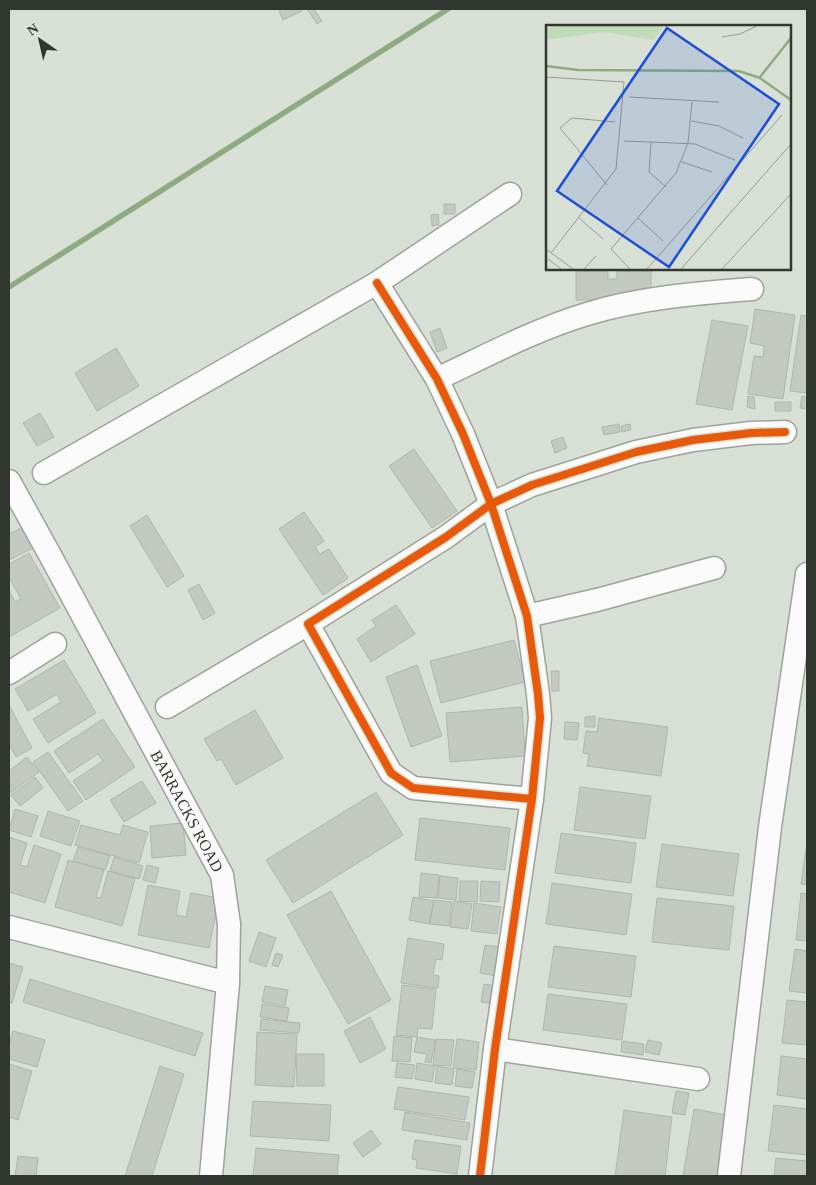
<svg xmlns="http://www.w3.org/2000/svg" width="816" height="1185" viewBox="0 0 816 1185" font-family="'Times New Roman',serif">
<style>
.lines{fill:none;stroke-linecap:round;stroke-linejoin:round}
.stream{stroke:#8eaa81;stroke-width:5.5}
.building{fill:#c3c8c0;stroke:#b0b6ae}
.street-casing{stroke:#9da39b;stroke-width:25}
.street{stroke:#f9faf9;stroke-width:22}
.cycleway-casing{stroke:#d7e4d1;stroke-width:11}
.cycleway{stroke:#e8590c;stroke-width:8}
.labels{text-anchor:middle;stroke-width:4;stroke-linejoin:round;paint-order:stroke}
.street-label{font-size:16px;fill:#31362f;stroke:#d7e4d1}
.inset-river{fill:none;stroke:#8eaa81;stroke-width:2.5}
.inset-road{fill:none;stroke:#959c93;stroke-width:1}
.view{fill:#1d4ed8;fill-opacity:0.15;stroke:#1d4ed8;stroke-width:2.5}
.inset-edge{fill:none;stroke:#31362f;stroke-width:2.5}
</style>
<rect width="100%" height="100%" fill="#d8e0d5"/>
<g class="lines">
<!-- stream -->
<path class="stream" d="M9,287L448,9"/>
</g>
<!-- building -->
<path class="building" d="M283,9H301L302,11L283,20L279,11Z
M307,9H314L322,21L317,24Z
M444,204H455V214H444Z
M438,214L439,225L432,226L431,215Z
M576,271H608V279H617V271H651V300H576Z
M755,309L795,315L783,399L748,394L754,356L763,357L764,346L750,343Z
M801,315L807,316V393L790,391Z
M712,320L748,326L732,410L696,404Z
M440,328L447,348L437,352L430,332Z
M116,348L139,386L97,411L75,373Z
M748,396L754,397L755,409L747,407Z
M802,396L807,397V409L800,408Z
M775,402H791V411H775Z
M40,413L54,437L37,446L23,423Z
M619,424L620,432L604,435L602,427Z
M630,424L631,430L622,432L621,426Z
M563,437L567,448L555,453L551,441Z
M414,449L457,511L432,528L389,466Z
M304,512L324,541L315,547L320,554L329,549L348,578L323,595L279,529Z
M147,515L184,576L167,587L130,526Z
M23,527L33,548L9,560V534Z
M29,553L60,608L9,637V590L15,602L21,599L9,577V564Z
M199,584L215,613L203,620L188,590Z
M396,605L415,634L371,662L357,639L376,626L372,620Z
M514,640L525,682L441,703L430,661Z
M64,660L96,713L48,743L33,719L61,702L57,694L28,711L15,689Z
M417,665L442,736L411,747L386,677Z
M551,671H559V691H552Z
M9,705L32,748L16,757L9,744Z
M522,707L525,756L450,762L446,713Z
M255,710L283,758L236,785L221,759L217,761L204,739Z
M595,716V727H585V717Z
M599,718L668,727L661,776L587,766L589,754L583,753L586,731L597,732Z
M103,719L135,767L86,800L73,781L103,761L98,754L69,773L54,751Z
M565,722L579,723L577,740L564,739Z
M48,752L83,801L68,811L33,762Z
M27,757L39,772L9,794V771Z
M35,777L43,788L20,806L11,795Z
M142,781L156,803L124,822L110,800Z
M580,787L651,796L645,839L574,830Z
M376,792L403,835L293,903L266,860Z
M15,809L38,816L31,837L9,830Z
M48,811L80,821L71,846L40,836Z
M420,818L510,828L505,870L415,860Z
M183,823L186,855L152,858L150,826Z
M81,825L120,835L123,825L148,832L139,863L75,845Z
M561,833L636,843L631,883L555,873Z
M9,837L27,843L20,865L27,867L34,845L61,854L45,903L9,892Z
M807,842V885L801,884Z
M662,844L739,854L733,896L656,887Z
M78,847L110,856L105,870L73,861Z
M114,857L143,866L139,879L110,871Z
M68,860L104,870L96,897L101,898L108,871L135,879L122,926L55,907Z
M147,865L159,868L155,883L143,880Z
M421,873L439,875L437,898L419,897Z
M440,876L458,878L456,900L438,898Z
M460,881H478L477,902L459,901Z
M481,881L500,882L499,902L480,901Z
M552,883L632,894L626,935L546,924Z
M148,885L180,891L176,915L186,917L191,893L219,898L209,948L138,935Z
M331,891L391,1000L348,1024L287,915Z
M801,893L807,894V941L796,940Z
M413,897L434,901L429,924L409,920Z
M657,898L734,906L729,950L652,942Z
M434,900L452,902L449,926L430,924Z
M454,901L472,904L468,929L450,927Z
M474,903L501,907L497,934L471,931Z
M259,932L276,938L266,967L249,961Z
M408,938L444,944L442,960L436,959L433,975L439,976L438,988L401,983Z
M485,945L501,947L497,976L480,973Z
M554,946L636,956L631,997L548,987Z
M795,949L807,951V993L789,991Z
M276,953L283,955L278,967L272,965Z
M9,963L23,967L12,1003L9,1002Z
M30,979L203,1033L195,1056L23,1002Z
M484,984L496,986L494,1004L481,1002Z
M402,985L436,989L432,1029L418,1028L417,1037L396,1035Z
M265,986L288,990L285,1006L262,1002Z
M548,994L627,1004L622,1040L543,1030Z
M787,1000L807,1002V1045L782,1043Z
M262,1004L289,1008L287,1021L260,1017Z
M370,1017L386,1049L360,1063L344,1031Z
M261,1019L300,1023L299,1033L260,1030Z
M13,1031L45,1040L37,1067L9,1059V1045Z
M257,1032L297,1034L294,1087L255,1085Z
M394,1036L412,1038L410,1062L392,1061Z
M417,1037L435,1040L431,1063L425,1062L427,1054L414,1052Z
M436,1039L454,1040L451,1066L433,1065Z
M457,1039L479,1042L476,1070L453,1068Z
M648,1040L662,1043L659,1055L645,1052Z
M622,1041L644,1044L643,1055L621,1052Z
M296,1054H324V1086H297Z
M781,1056L807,1059V1099L777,1095Z
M397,1063L415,1065L412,1079L395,1077Z
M417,1063L435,1066L432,1082L415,1079Z
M9,1064L32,1071L18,1120L9,1117Z
M160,1066L184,1074L152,1176H125Z
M437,1066L454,1069L452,1085L435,1083Z
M457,1069L475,1072L472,1088L455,1086Z
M398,1087L469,1097L465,1120L394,1109Z
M676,1091L689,1093L685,1115L672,1113Z
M253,1101L331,1105L329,1141L250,1136Z
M774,1105L807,1109V1155L768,1151Z
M694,1109L727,1115L717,1176H683Z
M624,1110L672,1117L665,1176H615Z
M405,1112L470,1123L467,1140L402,1130Z
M371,1130L381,1144L363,1157L353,1143Z
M415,1140L461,1146L457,1174L416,1168L417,1160L412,1159Z
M256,1148L339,1155L337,1176H253Z
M18,1156L38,1158L36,1176H15Z
M776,1158L807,1161V1176H774Z"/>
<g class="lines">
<!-- street casing -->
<g class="street-casing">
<g id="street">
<path d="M377,283L437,379L463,434L491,504L527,616L538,694L540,718L532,799L495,1049L480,1176"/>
<path d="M437,379C486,356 534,330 587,314C638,298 698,293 752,289"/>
<path d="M44,473L377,283L510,194"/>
<path id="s1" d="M9,481L50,555L222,875L229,924L228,983L211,1176"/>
<path d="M527,616L597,600L714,568"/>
<path d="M9,673L55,644"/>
<path d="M167,707L308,624"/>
<path d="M532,799L413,788L391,773L308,624L446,537L491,504L532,485L636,452L693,440L751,433L785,432"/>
<path d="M9,927L228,983"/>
<path d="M495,1049L698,1079"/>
<path d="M729,1176L770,827L807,574"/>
</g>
</g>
<!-- street -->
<use href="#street" class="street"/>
<!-- cycleway casing -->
<g class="cycleway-casing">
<path id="cycleway" d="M377,283L437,379L463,434L491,504L527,616L538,694L540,718L532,799L495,1049L480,1176
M532,799L413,788L391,773L308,624L446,537L491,504L532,485L636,452L693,440L751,433L785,432"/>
</g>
<!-- cycleway -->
<use href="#cycleway" class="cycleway"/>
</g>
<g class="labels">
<!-- street labels -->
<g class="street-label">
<text dy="6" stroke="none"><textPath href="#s1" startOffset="375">BARRACKS ROAD</textPath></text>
</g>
</g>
<!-- overview -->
<g transform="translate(546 25)">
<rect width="245" height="245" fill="#d8e0d5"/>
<path d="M9,1H118L107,15L57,7L0,15V4Z" fill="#c3dab8"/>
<path class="inset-river" d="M0,41L32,45L193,46L214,53L245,75M214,52L245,13"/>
<path class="inset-road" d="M176,12L194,9L211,1M0,52L78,57L70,144L5,228M83,72L173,77M146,96L173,101L197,113M78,116L105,117M136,137L166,147M61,160L14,103L26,93L69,97M120,162L103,147L105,117L149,119L189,135M33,193L57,214M92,193L117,216M0,224L27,244M2,234L15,244M38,244L50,231M84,244L65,224L130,148L142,118L146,77M101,244L236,90M135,244L245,119M176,244L244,170"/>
<path class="view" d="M121,3L233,79L123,242L11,166Z"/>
<rect width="245" height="245" class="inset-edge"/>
</g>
<!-- border -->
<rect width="816" height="1185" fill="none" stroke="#31362f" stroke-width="20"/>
<!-- north arrow -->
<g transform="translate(40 40) rotate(326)" stroke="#d7e4d1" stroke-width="4" paint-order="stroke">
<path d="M0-4L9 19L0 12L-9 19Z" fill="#31362f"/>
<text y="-8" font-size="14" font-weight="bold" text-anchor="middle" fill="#31362f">N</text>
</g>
</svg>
